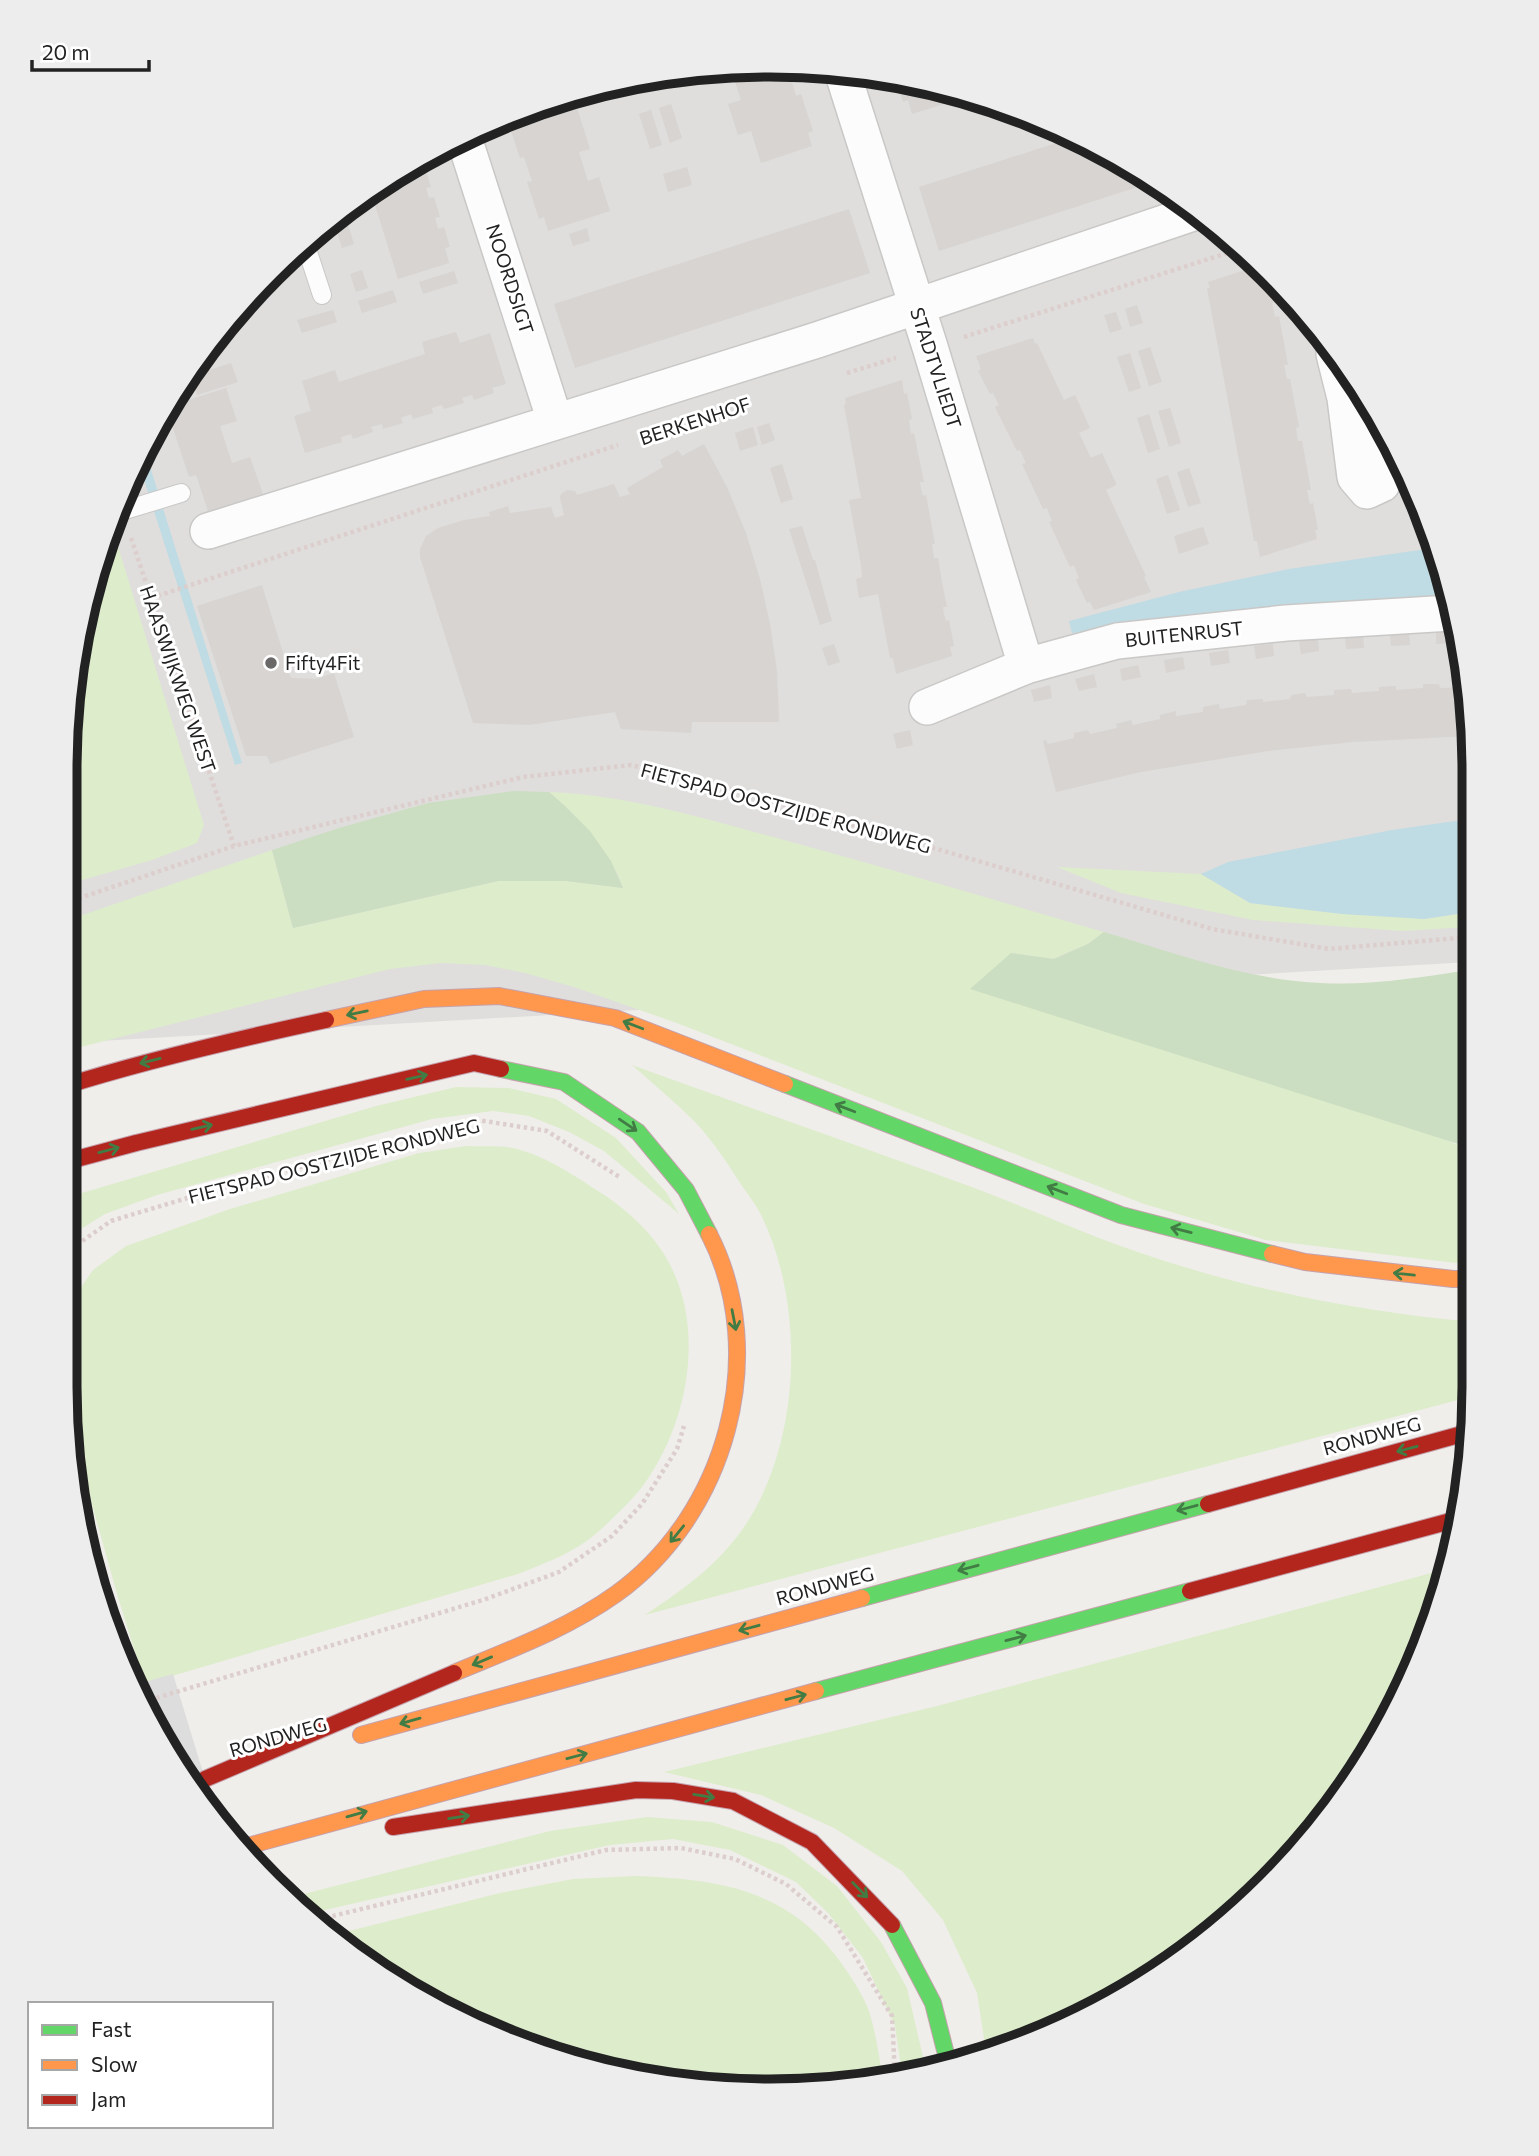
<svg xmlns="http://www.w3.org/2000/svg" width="1539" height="2156" viewBox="0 0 1539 2156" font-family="Commissioner,sans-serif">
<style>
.residential{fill:#dfdedc}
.grass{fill:#ddeccb}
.forest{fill:#cbdec1}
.water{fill:#bfdbe3}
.pier{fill:#dedddd}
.building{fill:#d7d4d2}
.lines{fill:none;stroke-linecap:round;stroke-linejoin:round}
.lane-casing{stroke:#c9c8c7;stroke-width:20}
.street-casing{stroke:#c9c8c7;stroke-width:38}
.fast-casing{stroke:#c5a2ac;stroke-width:18}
.slow-casing{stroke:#c5a2ac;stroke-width:18}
.jam-casing{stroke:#c5a2ac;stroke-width:18}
.path{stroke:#dccecd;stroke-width:4.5;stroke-dasharray:3.5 3.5;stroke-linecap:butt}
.lane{stroke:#fdfcfc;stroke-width:18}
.street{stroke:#fdfcfc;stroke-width:35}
.fast{stroke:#63d668;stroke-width:16}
.slow{stroke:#ff974d;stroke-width:16}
.jam{stroke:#b3261e;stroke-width:16}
.oneway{stroke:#427c45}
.poi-dot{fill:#6a6968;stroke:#fff;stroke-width:2.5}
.labels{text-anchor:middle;stroke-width:6;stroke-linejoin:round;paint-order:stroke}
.street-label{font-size:19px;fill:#222;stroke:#fff}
.poi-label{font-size:19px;fill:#222;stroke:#fff;text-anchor:start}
.rim{fill:none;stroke:#222;stroke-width:9}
</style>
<rect width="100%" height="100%" fill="#f0eeeb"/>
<!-- residential -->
<path class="residential" d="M816,66L952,89L1082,138L1199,211L1300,305L1380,417L1420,499L1468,677L1470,962L65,1043V769L78,632L118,500L159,417L239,305L305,239L417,159L543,102L678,71Z"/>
<!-- grass -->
<path class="grass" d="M111,524L204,825L197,843L152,860L65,885V769L78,632Z
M549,792C628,795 702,818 777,838C887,868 995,900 1104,932L1088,944L1053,959L1011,953L1458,1145L1471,1148L1472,1265L1266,1240L1144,1204L674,1022L574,987L525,973L485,965L441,963L390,969L65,1051V921L272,850L293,928L498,881H566L623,888C611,852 578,817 549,792Z
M1057,867L1201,874L1250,903L1425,919L1470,912V927L1402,931L1253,920L1121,893Z
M632,1065C745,1106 859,1146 972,1187C1020,1205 1067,1226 1115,1244C1230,1286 1351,1311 1472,1322L1473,1396L645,1615C676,1594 707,1573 731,1544C801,1462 808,1312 762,1217C757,1206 749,1196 742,1186C728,1164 713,1141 695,1122C675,1102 653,1084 632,1065Z
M456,1087L509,1088L556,1099L616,1138L666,1192L679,1214L604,1151L569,1132L529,1116L493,1111L432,1119L157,1195L105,1214L65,1239V1198L376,1106Z
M466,1146C481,1147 499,1145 513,1148C544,1155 572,1174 598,1191C621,1205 645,1226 660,1248C708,1317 691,1418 645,1483C632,1501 613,1518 597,1533C574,1553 545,1563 518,1574L145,1684L117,1594L69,1422L65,1386V1315L72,1300L93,1270L126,1246L230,1209L419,1153Z
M1450,1568L1402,1698L1339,1799L1230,1905L1196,1945L1161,1973L1040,2037L986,2052L977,1993L943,1920L902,1871L834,1828L761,1795L664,1772L937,1706Z
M647,1817L712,1822L783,1845L837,1886L881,1942L907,1988L924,2061V2069L902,2074L895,2026L863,1958L828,1913L796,1882L730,1850L673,1839L610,1845L303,1915L288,1898L550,1831Z
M635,1876C715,1879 784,1888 836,1956C848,1972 862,1992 869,2011C876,2033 879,2056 883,2079L861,2085H677L587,2067L458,2019L333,1935L500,1893L573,1879Z"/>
<!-- forest -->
<path class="forest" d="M514,791L549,792L565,806L590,831L611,861L623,888L566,881H498L293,928L272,850L339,828L428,803Z
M1104,932C1175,953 1247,980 1321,983C1370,986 1421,977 1470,970L1471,1148L970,989L1011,953L1054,959L1088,944Z"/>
<!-- water -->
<path class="water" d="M144,447L242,763L235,765L138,461Z
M1433,548L1447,600L1334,607L1072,633L1069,621L1179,592L1289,569Z
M1469,819L1470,912L1424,919L1342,914L1250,903L1201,874L1228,862L1392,830Z"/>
<!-- pier -->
<path class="pier" d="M173,1674L216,1815L183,1778L134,1685Z"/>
<!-- building -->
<path class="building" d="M793,67L794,70L789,72L796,96L801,94L813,131L808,133L812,146L761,163L751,131L738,135L728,104L741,100L731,69Z
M662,74L663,78L651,82L650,77Z
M641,79L642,85L630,89L628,82Z
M895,79L952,89L961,92L963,98L912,114L908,100L903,102Z
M573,95L590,149L579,152L588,181L599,177L610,211L548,231L544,217L539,219L527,182L532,181L524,157L520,158L508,122L512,121L511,117L543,102Z
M671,104L682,138L670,143L659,108Z
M651,110L662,145L650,149L639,114Z
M1078,136L1153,182L939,251L919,187Z
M416,160L419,168L424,166L431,187L426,188L429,198L434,197L440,217L435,218L438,229L444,227L450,247L445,248L449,263L398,279L371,192Z
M687,167L692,185L668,192L663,174Z
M849,209L870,273L575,368L554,304Z
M344,212L354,244L342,248L333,220Z
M587,228L590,241L573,246L569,234Z
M1258,266L1272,279L1276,303H1272L1275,317L1279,316L1288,365H1284L1287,379H1290L1299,427L1296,428L1297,435L1298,441H1302L1311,490H1307L1310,504L1313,503L1318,530H1315L1317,539L1260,557L1257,541H1254L1207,288H1210L1208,282Z
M362,270L368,288L356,292L350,274Z
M454,271L458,283L423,294L419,282Z
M393,290L397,302L362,313L358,301Z
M1137,305L1143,323L1130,327L1125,309Z
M333,310L337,322L302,333L297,320Z
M1116,312L1122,329L1110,333L1104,315Z
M456,332L460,343L490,333L506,384L492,388L494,393L474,400L472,395L462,398L464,403L444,409L442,405L432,408L433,413L413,419L411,414L401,418L403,423L383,429L382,424L371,427L373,432L353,439L351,434L341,437L342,442L305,453L294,416L311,411L302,381L335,370L339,382L425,354L422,342Z
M1033,338L1035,344L1037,343L1064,400L1075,395L1076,397L1090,428L1079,433L1091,458L1102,453L1116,483V485L1106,490L1146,576L1144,577L1151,592L1094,610L1090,602L1087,603L1076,580L1079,578L1074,565L1070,567L1049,522L1052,521L1049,514L1047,508L1043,509L1022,464L1026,463L1020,450L1017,451L995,407L999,405L993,393L990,394L978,371L981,369L976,356Z
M1150,347L1162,382L1149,386L1138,351Z
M1130,353L1141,388L1129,392L1117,357Z
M231,363L238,382L197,395L191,376Z
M902,380L904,394L907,393L912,419L909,420L911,434L914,433L924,482H920L921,489L923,496L926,495L935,544H932L934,558H938L942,582L947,607H943L944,614L946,621L949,620L954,646L950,647L952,656L896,674L893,658H890L878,594L859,598L856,579L862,577L861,565L849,500L861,498L844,405L846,404L845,398Z
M226,388L237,421L220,426L232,463L250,457L264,497L209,514L196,475L189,477L166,407Z
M1170,408L1181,443L1169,447L1158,411Z
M1149,414L1160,449L1148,453L1137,418Z
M769,423L775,440L762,445L757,427Z
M753,427L758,445L740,451L735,433Z
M704,444L727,487L746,533L760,579L770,624L777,671L779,722H692L691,733L621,729L615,712L529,725L473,723L420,557V549L426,536L438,528L464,520L490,516L489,512L508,506L510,513L551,507L555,518L564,515L560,498L561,494L567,490L575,491L577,495L614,484L620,497L630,494L627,488L663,467L660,460L678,450L682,456Z
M782,464L793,499L781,503L770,468Z
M1189,468L1201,503L1188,507L1177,472Z
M1168,475L1180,510L1167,514L1156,479Z
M802,526L813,560H815L832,621L820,625L789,529Z
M1203,527L1209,544L1179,554L1174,536Z
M262,585L291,678L316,679L334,673L354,737L270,764L267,756H246L197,606Z
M1436,631H1454L1455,643L1436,644Z
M1409,632L1410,645L1391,646L1390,633Z
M1363,635L1364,648L1346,649L1345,637Z
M1318,639L1319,651L1301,654L1299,641Z
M834,644L840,662L828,666L822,648Z
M1273,644L1274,656L1256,659L1254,646Z
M1228,650L1230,663L1211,666L1209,653Z
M1183,657L1185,669L1166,673L1164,660Z
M1138,665L1141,677L1122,681L1120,669Z
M1094,674L1097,687L1079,691L1075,679Z
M1423,684H1439L1440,688L1468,687L1469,736L1353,742L1268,751L1141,772L1056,792L1043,741L1046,740L1048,744L1074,738V733L1088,730L1090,734L1117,728L1116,724L1131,720L1133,725L1160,719V715L1176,711V716L1203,712V707L1219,704L1220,709L1246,705L1247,700L1263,699V702L1290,699L1291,695L1305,693L1307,697L1334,695V690L1351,689L1352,693L1379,691V687L1393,686H1396V690L1423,688Z
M1050,685L1052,698L1034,702L1031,690Z
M910,730L913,745L897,749L893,734Z"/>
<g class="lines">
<!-- lane casing -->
<g class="lane-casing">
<path id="lane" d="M304,240L322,295
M234,313L245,309L242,302
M122,511L181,493"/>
</g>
<!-- street casing -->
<g class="street-casing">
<path id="street" d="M842,71L930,347L1026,666
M464,138L555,421
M1334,354L1345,398L1355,477L1367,491L1382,484L1390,467L1345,398
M208,531L817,340L1199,211
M927,707L1026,666L1117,641L1286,623L1451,613"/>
</g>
<!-- fast casing -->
<g class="fast-casing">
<path id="fast" d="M501,1069L564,1082L638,1132L686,1190L709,1234
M785,1084L1121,1215L1272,1254
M862,1598L1208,1504
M816,1691L1190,1591
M892,1925L933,2003L948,2062"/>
</g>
<!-- slow casing -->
<g class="slow-casing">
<path id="slow" d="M326,1020L424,999L499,996L615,1018L785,1084
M1272,1254L1305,1262L1453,1279H1472
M454,1673C509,1650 567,1629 616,1594C726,1515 771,1355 709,1234
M361,1735L862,1598
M244,1847L816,1691"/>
</g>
<!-- jam casing -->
<g class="jam-casing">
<path id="jam" d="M65,1086C151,1059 238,1039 326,1020
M65,1162L136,1143L474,1063L501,1069
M1208,1504L1473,1431
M1190,1591L1458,1519
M205,1779L454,1673
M393,1827L636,1790L673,1791L733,1801L812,1842L892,1925"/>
</g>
<!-- path -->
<path class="path" d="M964,337L1240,249
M847,373L896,358
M131,538L234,846
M151,598L618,445
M65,903L234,846L523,777L631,765L727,788L1212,929L1329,949L1470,937
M65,1253L111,1221L217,1189L478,1120L547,1131L621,1178
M143,1702L483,1600L559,1572L612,1536L642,1504L677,1449L684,1426
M312,1921L606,1850L681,1848L735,1859L786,1884L837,1927L892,2016L895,2076"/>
<!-- lane -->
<use href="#lane" class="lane"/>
<!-- street -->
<use href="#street" class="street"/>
<!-- fast -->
<use href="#fast" class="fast"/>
<!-- slow -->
<use href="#slow" class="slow"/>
<!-- jam -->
<use href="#jam" class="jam"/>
</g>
<!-- one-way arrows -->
<defs><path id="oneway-shaft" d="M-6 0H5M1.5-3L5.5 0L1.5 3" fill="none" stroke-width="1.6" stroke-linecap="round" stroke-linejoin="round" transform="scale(1.75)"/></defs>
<g class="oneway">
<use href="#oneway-shaft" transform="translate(357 1013) rotate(168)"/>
<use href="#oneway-shaft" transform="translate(633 1025) rotate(-159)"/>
<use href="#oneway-shaft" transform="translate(150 1061) rotate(166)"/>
<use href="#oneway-shaft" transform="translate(417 1077) rotate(-13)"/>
<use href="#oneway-shaft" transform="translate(845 1108) rotate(-159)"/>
<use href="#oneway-shaft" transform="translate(628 1125) rotate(34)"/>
<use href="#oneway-shaft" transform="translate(202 1127) rotate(-13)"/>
<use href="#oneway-shaft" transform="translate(109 1150) rotate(-15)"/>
<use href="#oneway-shaft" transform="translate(1057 1190) rotate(-159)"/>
<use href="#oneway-shaft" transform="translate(1181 1230) rotate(-166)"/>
<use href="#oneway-shaft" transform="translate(1404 1274) rotate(-174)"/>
<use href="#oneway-shaft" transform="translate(734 1320) rotate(79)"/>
<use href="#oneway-shaft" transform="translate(1407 1449) rotate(165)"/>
<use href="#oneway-shaft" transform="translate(1187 1508) rotate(165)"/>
<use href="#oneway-shaft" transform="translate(677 1534) rotate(129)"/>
<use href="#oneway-shaft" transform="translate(968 1568) rotate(165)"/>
<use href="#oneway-shaft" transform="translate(749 1628) rotate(165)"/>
<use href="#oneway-shaft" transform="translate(1016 1638) rotate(-15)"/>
<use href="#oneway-shaft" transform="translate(482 1661) rotate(157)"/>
<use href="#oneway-shaft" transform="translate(796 1697) rotate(-15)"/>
<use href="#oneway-shaft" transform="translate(410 1721) rotate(164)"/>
<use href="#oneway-shaft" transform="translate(577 1756) rotate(-15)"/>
<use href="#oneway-shaft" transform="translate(704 1796) rotate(9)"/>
<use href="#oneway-shaft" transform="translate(357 1814) rotate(-16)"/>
<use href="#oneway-shaft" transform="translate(459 1817) rotate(-9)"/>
<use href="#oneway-shaft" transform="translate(860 1890) rotate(45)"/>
</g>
<!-- markers -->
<circle class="poi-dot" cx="271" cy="663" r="7"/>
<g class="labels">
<!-- street labels -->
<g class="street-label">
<text transform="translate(510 279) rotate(72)" y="7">NOORDSIGT</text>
<text transform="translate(936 368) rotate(72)" y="7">STADTVLIEDT</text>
<text transform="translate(695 421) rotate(-18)" y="7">BERKENHOF</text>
<text transform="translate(1184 634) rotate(-6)" y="7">BUITENRUST</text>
<text transform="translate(178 679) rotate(71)" y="7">HAASWIJKWEG WEST</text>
<text transform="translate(786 808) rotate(15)" y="7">FIETSPAD OOSTZIJDE RONDWEG</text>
<text transform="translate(334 1161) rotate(-14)" y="7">FIETSPAD OOSTZIJDE RONDWEG</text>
<text transform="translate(1372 1436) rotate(-15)" y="7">RONDWEG</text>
<text transform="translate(825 1586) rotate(-15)" y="7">RONDWEG</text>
<text transform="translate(278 1737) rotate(-16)" y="7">RONDWEG</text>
</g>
<!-- poi labels -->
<g class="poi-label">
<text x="285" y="670">Fifty4Fit</text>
</g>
</g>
<!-- crop -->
<path d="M0 0H1539V2156H0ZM769 77H770A692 692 0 0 1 1462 769V1387A692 692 0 0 1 770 2079H769A692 692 0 0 1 77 1387V769A692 692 0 0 1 769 77Z" fill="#ededed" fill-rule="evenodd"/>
<path class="rim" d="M769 77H770A692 692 0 0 1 1462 769V1387A692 692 0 0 1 770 2079H769A692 692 0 0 1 77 1387V769A692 692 0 0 1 769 77Z"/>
<!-- legend -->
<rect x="28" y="2002" width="245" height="126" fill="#ffffff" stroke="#a7a7a7" stroke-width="2"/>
<rect x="42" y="2025" width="35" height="10" fill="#63d668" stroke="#a7a7a7" stroke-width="2"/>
<text x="91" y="2037" font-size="21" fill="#222222">Fast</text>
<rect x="42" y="2060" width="35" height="10" fill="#ff974d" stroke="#a7a7a7" stroke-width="2"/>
<text x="91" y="2072" font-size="21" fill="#222222">Slow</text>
<rect x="42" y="2095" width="35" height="10" fill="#b3261e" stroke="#a7a7a7" stroke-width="2"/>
<text x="91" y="2107" font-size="21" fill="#222222">Jam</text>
<!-- scale -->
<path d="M32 60v10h117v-10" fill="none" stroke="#222222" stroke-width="3.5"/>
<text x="42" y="60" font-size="21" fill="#222222" stroke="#ffffff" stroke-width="5" paint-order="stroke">20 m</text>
</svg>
